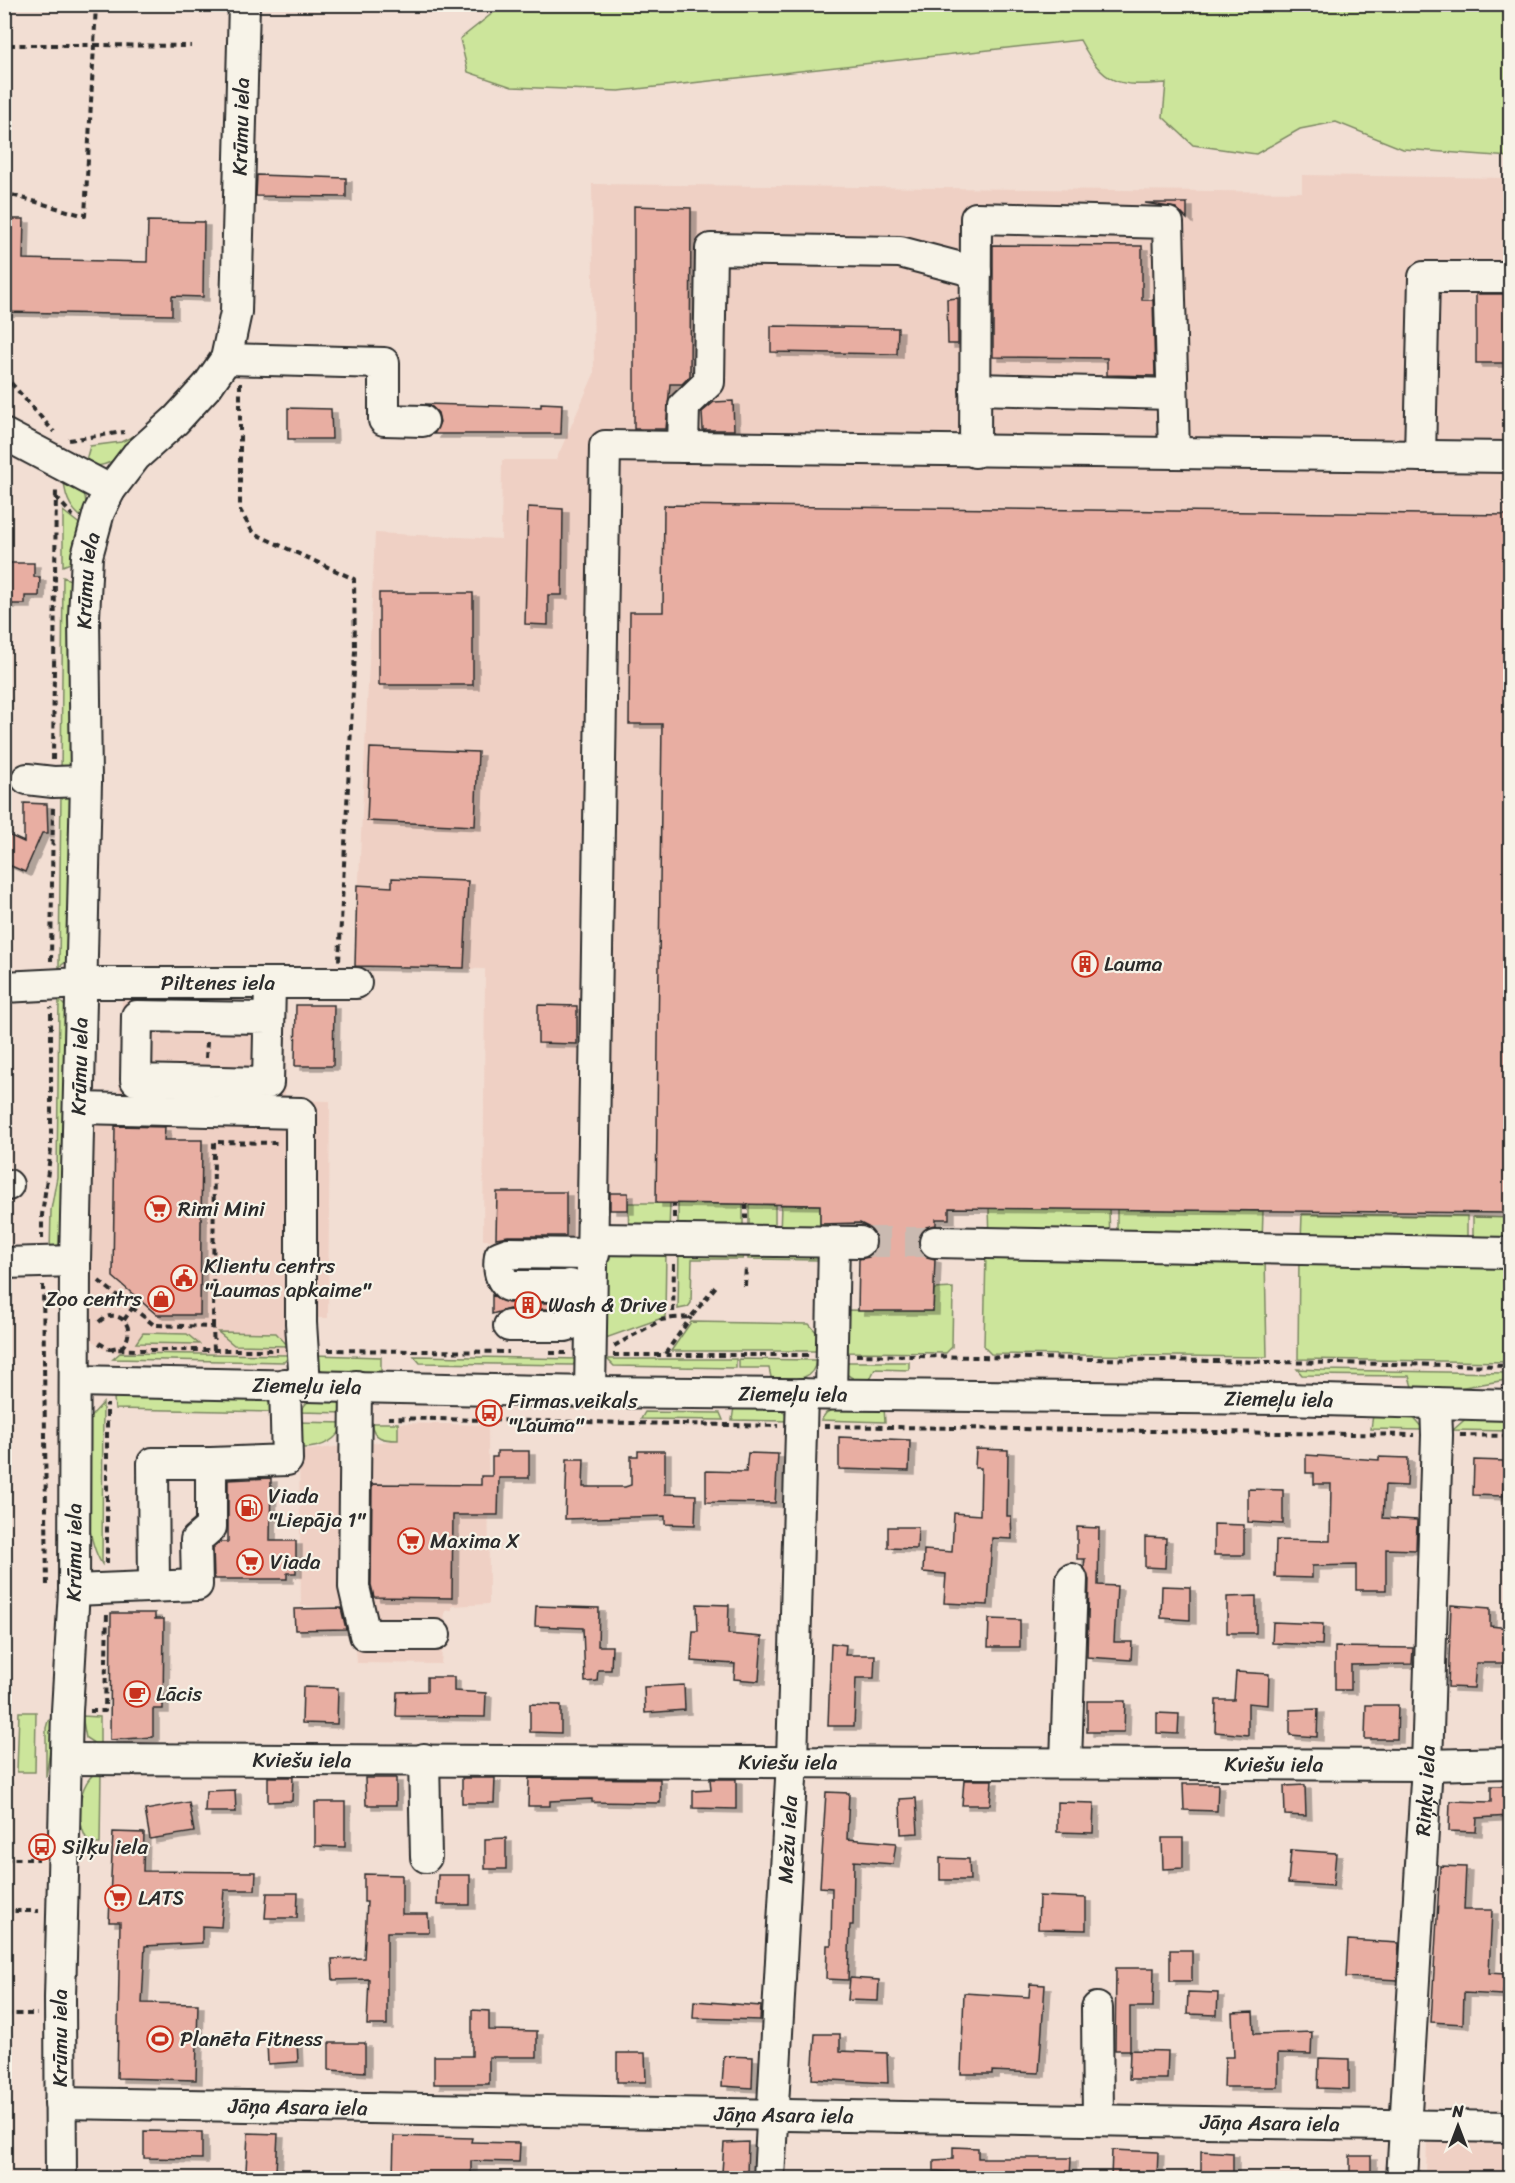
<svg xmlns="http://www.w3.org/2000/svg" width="1515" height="2183" viewBox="0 0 1515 2183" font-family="Sriracha,sans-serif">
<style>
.built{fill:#efd0c4}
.green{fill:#cce59b;stroke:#7c8863;stroke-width:1.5}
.building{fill:#e8aea2;stroke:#2b2b2b;stroke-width:1.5;filter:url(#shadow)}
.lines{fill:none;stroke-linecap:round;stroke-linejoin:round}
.minor-tunnel{stroke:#cabab1;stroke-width:30;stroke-dasharray:30 15;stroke-linecap:butt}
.minor-casing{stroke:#2b2b2b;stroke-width:34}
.path{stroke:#2b2b2b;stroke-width:4;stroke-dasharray:6 4.5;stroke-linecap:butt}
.minor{stroke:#f7f3e8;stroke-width:30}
.labels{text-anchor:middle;stroke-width:4.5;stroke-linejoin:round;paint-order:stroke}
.street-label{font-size:21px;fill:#2b2b2b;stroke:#f7f3e8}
.poi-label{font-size:21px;fill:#2b2b2b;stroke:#f7f3e8;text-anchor:start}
</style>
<defs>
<filter id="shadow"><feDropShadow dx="6" dy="4" stdDeviation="0" flood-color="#0004"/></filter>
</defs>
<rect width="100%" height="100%" fill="#f2ded3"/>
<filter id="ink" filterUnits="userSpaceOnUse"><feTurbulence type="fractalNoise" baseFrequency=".0167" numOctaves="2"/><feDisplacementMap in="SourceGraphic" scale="12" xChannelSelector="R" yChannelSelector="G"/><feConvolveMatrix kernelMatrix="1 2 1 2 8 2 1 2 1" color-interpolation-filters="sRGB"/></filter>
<g filter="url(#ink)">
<!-- built -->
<path class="built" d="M1302,175L1510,178V1213L949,1208V1219H936L933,1311H858L860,1223L820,1224L819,1205L576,1202L574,1244L483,1240L485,969L355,966L375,533L501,539L502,460H556L594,374L592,184L1302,192Z
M122,998L286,1002L285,1100L330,1101L328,1318H316L314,1355L120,1353L102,1349L89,1337L93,1098H119Z
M398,1423L488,1425L489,1604L452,1606V1610L445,1611L441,1664L357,1663L353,1607L301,1606L299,1451L397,1440Z
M1427,2139L1510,2142V2178H1426Z"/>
<!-- green -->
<path class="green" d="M503,5H1510V157L1403,149L1336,122L1300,129L1256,154L1193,145L1163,117L1166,83C1117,87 1104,85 1080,40L619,91L512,87L468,72L460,39Z
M142,432C125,449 112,472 85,464L90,446L121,442Z
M64,477C85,490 89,494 84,519C69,509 64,494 64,477Z
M63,511L82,526L73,562L63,566Z
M63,577L73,581V765L61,776Z
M61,791L69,795L72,802L70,950L67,961L59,967Z
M59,1000L68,1009L66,1233L60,1248L50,1253L51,1210L57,1177Z
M628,1203H670L669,1235L629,1234Z
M678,1203L743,1204V1235L678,1234Z
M749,1204L775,1205V1235H749Z
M781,1205H820V1224L829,1223V1235H780Z
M989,1208L1109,1209L1110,1241L990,1239Z
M1117,1209L1263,1211L1262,1243L1117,1240Z
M1302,1214L1467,1216V1246L1301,1243Z
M1473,1217L1510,1218V1246H1473Z
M614,1249L666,1250L665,1317L603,1339L605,1264Z
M679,1250L743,1251V1259H692L691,1303L688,1307L678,1309Z
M748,1251L818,1252V1260L748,1259Z
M986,1252L1265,1258L1267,1357L991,1354L984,1347Z
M1299,1257L1510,1260V1362L1298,1359Z
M953,1288L952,1347L946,1353L842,1352V1310L933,1311L934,1289Z
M691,1322L809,1324L818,1334L817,1351H671Z
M218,1332L276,1333L288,1346L234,1345Z
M143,1333L187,1334L199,1344L136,1343Z
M120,1353L288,1355V1358L284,1362L113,1359Z
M314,1355L381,1357V1373L326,1372L319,1369Z
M414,1356L579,1359L573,1365L420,1363Z
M607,1359H736V1368L614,1366Z
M739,1359L816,1360C814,1383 791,1379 774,1379L771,1377L769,1368H739Z
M843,1362H909V1370L875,1369L870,1379H854L846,1374Z
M1297,1369L1322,1370L1506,1373V1380L1458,1388L1412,1387L1409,1376L1302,1375Z
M121,1396L266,1399L276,1412L115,1409L114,1398Z
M310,1399C326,1400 341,1396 347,1413L299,1412Z
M103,1403L102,1564C84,1537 81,1458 87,1426C88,1417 97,1410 103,1403Z
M838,1406L884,1408L885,1422L821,1420L826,1413Z
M734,1407L781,1409L791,1421L732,1420Z
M645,1412L720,1413L723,1420L641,1419Z
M1373,1415L1412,1416L1424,1430L1371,1429Z
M1470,1415L1510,1416V1431L1453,1430Z
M294,1422L345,1423C336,1443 319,1449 298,1448Z
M371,1423H398V1440C383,1440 374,1439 371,1423Z
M19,1712H36L35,1772H17Z
M55,1716L46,1777V1728L48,1721Z
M82,1716L100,1717V1747L86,1738Z
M101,1769L100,1844H90C74,1824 76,1781 101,1769Z"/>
<!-- building -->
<path class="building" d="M257,175L346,178V197L256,196Z
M1145,203H1187V219L1176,208Z
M634,206L691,208L690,376L682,384H670L666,429H634Z
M4,219H24L23,259L147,262L148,221L204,222L203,297L172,296V315L4,312Z
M993,245L1142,246V300H1153L1155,376L1107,375V358L993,357Z
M1476,294H1510V363H1476Z
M958,298V344H948L947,299Z
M771,326L898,328L897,354L771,352Z
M733,401L734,430H703L702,412L714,402Z
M541,403L562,404L561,434H434L440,422L438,413L432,407L425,404L541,407Z
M288,408L331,409L332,439H288Z
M664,505L1510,515V1213L949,1208V1219H936V1225L926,1227L918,1241L920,1251L927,1257L935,1259L933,1311H858L859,1259L869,1257L877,1243L875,1233L868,1227L860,1223L820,1224V1205L656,1203L662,724H629L630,612H663Z
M528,507L563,509L562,595H548V625L525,624Z
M6,563H34V577H40L39,596H25V604H4Z
M379,593H473V685H379Z
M370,748L478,752L475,826L367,821Z
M24,803L47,804L48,833H42L25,872L4,863V833L24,842Z
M392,878L468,881L464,968L355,966L357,885L392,887Z
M296,1005H334L333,1066H295Z
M538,1005L577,1006V1044L538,1043Z
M115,1126L165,1127L164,1140H202L200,1315H157L113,1277Z
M497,1192H566V1236H508L496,1238Z
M610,1193H628V1210H610Z
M492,1295L508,1303H555V1309H509L492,1314Z
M839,1437L910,1440L909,1471L839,1469Z
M976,1449L1008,1450L1007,1516H1011L1012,1539L992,1538L988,1605L944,1603L946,1574L923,1572L924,1550L952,1552L954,1513L980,1515L981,1468H975Z
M497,1451H529V1478H499L498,1515H453L452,1598L374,1597L371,1585L372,1484L481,1485V1476H492V1457H497Z
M638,1451H665V1494L696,1495L695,1525L665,1524V1516L565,1519L567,1459H584L583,1487H625L631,1485V1456H638Z
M748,1453L778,1454L775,1503L706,1502V1471L746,1472Z
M1306,1455L1379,1460V1457L1408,1458L1407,1486L1385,1485L1383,1518L1417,1520L1416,1550L1386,1549V1590H1356V1565L1312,1566V1578L1275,1577L1276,1540L1330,1541L1331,1484H1314V1473H1306Z
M1474,1460L1504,1461L1503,1496L1473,1495Z
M271,1478L270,1541H296V1573H287V1579H214L213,1548L220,1542H228V1480Z
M1248,1489L1283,1490V1524L1248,1522Z
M1214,1524L1244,1525V1555H1214Z
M888,1527H918L917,1549L888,1548Z
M1077,1527L1099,1528L1098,1585L1117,1586L1114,1642H1132L1131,1660L1087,1657L1089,1580L1084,1567L1085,1559H1077Z
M1145,1537L1166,1538L1165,1568L1145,1567Z
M1162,1586L1190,1587V1620L1161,1618Z
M1256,1596V1633H1227V1597Z
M697,1604L729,1605L728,1634L762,1637L759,1681L734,1679L735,1664L691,1661L693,1631H698Z
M1451,1605L1490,1608V1626L1510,1628V1663H1476L1474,1688L1448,1687Z
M536,1606L599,1608L598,1646H612L611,1670H598L597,1681L585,1682L583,1628L535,1626Z
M341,1608L346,1629L295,1630L294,1609Z
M111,1613H155V1619H164L163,1709H153V1737L110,1740Z
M989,1619L1020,1620V1647H988Z
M1273,1622L1323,1624L1322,1645L1272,1643Z
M831,1643L846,1645L845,1655H875L874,1678H856L854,1726H828Z
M1335,1647L1413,1648L1412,1664L1351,1665V1690H1335Z
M1236,1672L1269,1674L1268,1705L1248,1703V1735L1215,1732L1216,1700H1234Z
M427,1677H454V1691L486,1693L485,1717L396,1716L397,1692L427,1691Z
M684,1685L685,1710L645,1713L644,1687Z
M303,1687L338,1688L337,1724L302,1723Z
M1087,1701H1125L1124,1732H1087Z
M530,1704L561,1705V1733L530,1732Z
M1366,1705H1398L1397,1739H1365Z
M1318,1709L1317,1737L1290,1735V1710Z
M1157,1713L1179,1714L1178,1734L1157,1733Z
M268,1777H293L292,1801L268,1802Z
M365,1778H396V1805H366Z
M462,1778H495L494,1803H462Z
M529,1778L660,1779V1803L592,1802V1799L550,1801V1806H528Z
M710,1779H736V1809L693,1808V1791L711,1790Z
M964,1780H992L990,1805H962Z
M1183,1784H1218L1217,1811L1184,1810Z
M1305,1785L1306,1816L1285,1815L1284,1786Z
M1491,1786H1510V1816L1477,1818L1476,1832L1449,1831L1450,1801L1491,1802Z
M235,1790L236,1812H205L206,1791Z
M826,1792L849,1793L847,1839L896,1843L893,1864L854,1861L853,1925H850L848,1980L826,1979L827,1945H831L832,1888L820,1887Z
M916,1798L918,1833L901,1834L900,1799Z
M189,1802L194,1832L150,1839L145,1810Z
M315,1802H345V1847L315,1846Z
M1057,1802L1094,1803L1093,1833L1057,1832Z
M113,1832L144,1833L143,1871L256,1872L255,1890H224L221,1927L202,1926V1943L145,1946L142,2003L198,2004L196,2080L117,2078L120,1922H109Z
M506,1838V1869H485V1839Z
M1162,1838H1183V1868L1163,1869Z
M1291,1850L1336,1853L1333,1886L1288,1883Z
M940,1858L969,1859L970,1880H940Z
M1440,1866L1466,1867L1464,1910H1492L1489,1973L1505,1974L1503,1995L1464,1993L1463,2024L1431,2022Z
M364,1874L402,1875V1914H428L429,1932H387V2025H367L369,1979L333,1980L332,1959L364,1958L367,1902H364Z
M438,1875H470V1905H437Z
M267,1893H298L297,1918H265Z
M1039,1896L1086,1898V1930L1038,1929Z
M1348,1940L1399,1943L1397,1980L1346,1977Z
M1170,1950H1192V1981H1170Z
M1116,1968H1154L1153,2007H1130V2050H1115Z
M850,1978L879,1980L878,2001L848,2000Z
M1030,1984L1045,1985L1039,2073L992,2071V2074H961L964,1993L1029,1997Z
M1188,1992L1218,1993L1217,2015L1187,2014Z
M694,2001L761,2006L760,2020L693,2018Z
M472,2010L489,2011V2030L537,2031V2057H489V2084H434V2056H472Z
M1253,2012L1254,2034L1312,2032L1311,2054L1278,2053V2087H1224L1225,2057H1234L1232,2013Z
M815,2034H840V2051L887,2053L888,2083L812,2079Z
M297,2041L298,2062L268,2064L267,2042Z
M329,2043H365V2072L329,2070Z
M1130,2050L1168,2051L1167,2079H1129Z
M617,2053H645L646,2082H617Z
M724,2056L753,2057L752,2088L722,2086Z
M1319,2058L1349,2059V2089L1318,2088Z
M144,2131L202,2132V2159L144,2158Z
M248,2133L278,2134L276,2171H246Z
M394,2136L472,2138L471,2142L520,2143L519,2162L471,2161V2178H393Z
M748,2142L747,2174L722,2172L724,2143Z
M953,2147L978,2148V2158H1071L1070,2178H992V2175L934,2171V2160L953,2159Z
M1112,2150L1158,2152L1157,2178H1111Z
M1201,2151L1233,2153V2178H1201Z
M1350,2156H1371V2178H1350Z"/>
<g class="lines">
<!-- minor-tunnel -->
<path class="minor-tunnel" d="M860,1242H935"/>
<!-- minor casing -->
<g class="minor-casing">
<g id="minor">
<path d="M226,359L384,363V420L423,421"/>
<path d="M975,389L1172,394"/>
<path d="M4,434L110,490"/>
<path d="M683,447L684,406L709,382L711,249L900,252L976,272"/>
<path d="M975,452L976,218L1168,223L1174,453"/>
<path d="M1420,456L1424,277H1510"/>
<path d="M27,779L53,782L86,781"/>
<path id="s1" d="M4,987L82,983H356"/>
<path d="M269,1018L137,1016L136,1080L268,1083L270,983"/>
<path d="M79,1108L301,1113V1323L305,1385"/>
<path d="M4,1185H8"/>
<path d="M594,1239L860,1242"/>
<path d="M935,1242L1510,1253"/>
<path d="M4,1263L75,1261"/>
<path d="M570,1286H508C499,1278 498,1268 500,1256L508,1253L594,1254"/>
<path d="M509,1326H565L571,1324L573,1313L570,1285"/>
<path id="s2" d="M75,1381L590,1392L1285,1399L1510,1405"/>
<path d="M356,1386L354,1587L365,1635H435"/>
<path d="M590,1392L605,446L1510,457"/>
<path d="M831,1394L834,1242"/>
<path d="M154,1586L153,1463H211"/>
<path d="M74,1590L197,1585L196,1540L211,1527V1463L287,1460L285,1384"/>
<path id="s3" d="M66,1759L1427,1765L1510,1763"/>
<path d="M424,1759L426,1857"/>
<path d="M1066,1762L1072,1579"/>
<path d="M1097,2008L1098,2120"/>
<path id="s4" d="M60,2103L1510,2127"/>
<path id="s5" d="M61,2178L60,1998L67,1711L74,1590L75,1261L86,781L84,617L87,556L99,512L110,490L136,456L176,420L208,385L226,359L236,312L244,4"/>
<path id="s6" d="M769,2178L792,1761L802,1394"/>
<path id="s7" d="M1402,2178L1427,1765L1437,1435L1436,1403"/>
</g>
</g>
<!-- path -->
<path class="path" d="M96,4L94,45L191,46
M9,45H94L85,216L5,193Z
M4,375L54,432
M240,383V510L253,533L354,579L355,651L339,961
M69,440L124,432
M56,497L73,516
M53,760L56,488
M51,961L53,806
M206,1058L207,1042
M746,1204V1219
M674,1218V1203
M42,1239V1215L51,1149V1007
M674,1264L673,1318L691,1317L717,1285
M99,1281L154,1325L213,1327L214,1350
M43,1285L47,1587
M745,1286L746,1265
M124,1320L133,1307
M99,1322C116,1305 139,1326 123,1346L109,1349
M213,1327L214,1142L277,1143
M99,1343L109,1349L138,1350H278
M614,1346L661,1320L673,1318
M328,1350L509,1352
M550,1353H566
M665,1354L691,1317
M613,1355H809
M856,1355L1510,1366
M388,1418L778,1426
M824,1426L1414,1435
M1460,1435L1510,1436
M107,1564V1404
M4,1706L9,1707
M90,1711H105L107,1611
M4,1859H39
M4,1911H39
M5,2014H37
M6,2014L8,1911"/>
<!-- minor -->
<use href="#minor" class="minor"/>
</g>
</g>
<!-- icons -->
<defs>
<g id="building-ring" transform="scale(1.35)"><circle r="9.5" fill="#f7f3e8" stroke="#c8321e" stroke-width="1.5"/><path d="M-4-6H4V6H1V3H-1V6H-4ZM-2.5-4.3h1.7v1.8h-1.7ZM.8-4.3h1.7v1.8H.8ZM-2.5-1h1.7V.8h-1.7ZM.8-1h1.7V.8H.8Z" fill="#c8321e"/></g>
<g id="supermarket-ring" transform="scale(1.35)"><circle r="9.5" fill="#f7f3e8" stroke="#c8321e" stroke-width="1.5"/><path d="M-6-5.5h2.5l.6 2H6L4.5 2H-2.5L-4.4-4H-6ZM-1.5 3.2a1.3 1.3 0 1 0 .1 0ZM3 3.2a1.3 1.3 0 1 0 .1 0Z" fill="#c8321e"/></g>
<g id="civic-ring" transform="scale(1.35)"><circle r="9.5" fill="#f7f3e8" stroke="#c8321e" stroke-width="1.5"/><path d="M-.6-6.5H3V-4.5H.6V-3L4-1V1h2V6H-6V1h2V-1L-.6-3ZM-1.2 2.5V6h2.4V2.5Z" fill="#c8321e"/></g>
<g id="shop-ring" transform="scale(1.35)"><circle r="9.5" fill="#f7f3e8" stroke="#c8321e" stroke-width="1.5"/><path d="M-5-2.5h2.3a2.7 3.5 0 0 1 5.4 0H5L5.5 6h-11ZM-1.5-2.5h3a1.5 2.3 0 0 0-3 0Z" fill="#c8321e"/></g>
<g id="bus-ring" transform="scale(1.35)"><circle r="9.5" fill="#f7f3e8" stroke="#c8321e" stroke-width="1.5"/><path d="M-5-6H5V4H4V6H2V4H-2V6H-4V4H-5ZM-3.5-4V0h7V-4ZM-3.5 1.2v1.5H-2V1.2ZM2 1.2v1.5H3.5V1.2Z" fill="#c8321e"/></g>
<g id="fuel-ring" transform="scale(1.35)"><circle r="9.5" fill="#f7f3e8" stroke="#c8321e" stroke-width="1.5"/><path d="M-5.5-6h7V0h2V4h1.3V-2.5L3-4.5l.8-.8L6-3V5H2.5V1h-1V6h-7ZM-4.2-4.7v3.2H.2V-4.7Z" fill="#c8321e"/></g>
<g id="cafe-ring" transform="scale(1.35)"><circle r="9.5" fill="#f7f3e8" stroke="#c8321e" stroke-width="1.5"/><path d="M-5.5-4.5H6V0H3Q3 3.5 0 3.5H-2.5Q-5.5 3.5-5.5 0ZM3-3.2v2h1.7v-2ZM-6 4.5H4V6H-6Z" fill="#c8321e"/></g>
<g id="stadium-ring" transform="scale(1.35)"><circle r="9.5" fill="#f7f3e8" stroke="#c8321e" stroke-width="1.5"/><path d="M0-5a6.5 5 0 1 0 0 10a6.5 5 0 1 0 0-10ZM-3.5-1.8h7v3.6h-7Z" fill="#c8321e"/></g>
</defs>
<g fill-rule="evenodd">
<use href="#building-ring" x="1085" y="964"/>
<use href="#supermarket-ring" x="158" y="1209"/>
<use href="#civic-ring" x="184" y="1278"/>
<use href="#shop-ring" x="161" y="1299"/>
<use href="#building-ring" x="528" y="1305"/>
<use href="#bus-ring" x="489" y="1413"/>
<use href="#fuel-ring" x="249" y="1508"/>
<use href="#supermarket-ring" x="411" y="1541"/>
<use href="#supermarket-ring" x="250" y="1562"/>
<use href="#cafe-ring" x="137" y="1694"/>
<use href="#bus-ring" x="42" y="1847"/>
<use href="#supermarket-ring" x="118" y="1898"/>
<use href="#stadium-ring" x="160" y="2039"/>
</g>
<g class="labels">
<!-- street labels -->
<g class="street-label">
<text dy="7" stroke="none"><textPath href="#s5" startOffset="2102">Krūmu iela</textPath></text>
<text dy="7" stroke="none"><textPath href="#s5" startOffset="1598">Krūmu iela</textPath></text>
<text dy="7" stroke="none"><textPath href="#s1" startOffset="214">Piltenes iela</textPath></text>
<text dy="7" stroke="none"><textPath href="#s5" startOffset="1112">Krūmu iela</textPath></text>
<text dy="7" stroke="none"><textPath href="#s2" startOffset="232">Ziemeļu iela</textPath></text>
<text dy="7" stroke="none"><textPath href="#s2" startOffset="718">Ziemeļu iela</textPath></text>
<text dy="7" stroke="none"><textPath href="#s2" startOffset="1204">Ziemeļu iela</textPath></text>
<text dy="7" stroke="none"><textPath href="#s5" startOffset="626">Krūmu iela</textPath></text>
<text dy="7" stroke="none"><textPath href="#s3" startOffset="236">Kviešu iela</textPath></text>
<text dy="7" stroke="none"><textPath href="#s3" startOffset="722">Kviešu iela</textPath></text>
<text dy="7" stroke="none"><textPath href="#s3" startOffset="1208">Kviešu iela</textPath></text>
<text dy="7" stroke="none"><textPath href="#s7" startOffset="388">Riņķu iela</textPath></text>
<text dy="7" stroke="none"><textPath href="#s6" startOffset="339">Mežu iela</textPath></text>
<text transform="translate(60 2038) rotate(-90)" y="7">Krūmu iela</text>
<text dy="7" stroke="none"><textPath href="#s4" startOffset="238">Jāņa Asara iela</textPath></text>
<text dy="7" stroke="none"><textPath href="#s4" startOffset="724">Jāņa Asara iela</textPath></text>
<text dy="7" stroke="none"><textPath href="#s4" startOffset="1210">Jāņa Asara iela</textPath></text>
</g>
<!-- poi labels -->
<g class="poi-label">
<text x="1104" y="971">Lauma</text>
<text x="178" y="1216">Rimi Mini</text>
<text x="204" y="1273">Klientu centrs<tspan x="204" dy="24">"Laumas apkaime"</tspan></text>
<text x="142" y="1306" text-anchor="end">Zoo centrs</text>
<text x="548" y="1312">Wash &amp; Drive</text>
<text x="508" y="1408">Firmas veikals<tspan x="508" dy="24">"Lauma"</tspan></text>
<text x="268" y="1503">Viada<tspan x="268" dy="24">"Liepāja 1"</tspan></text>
<text x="430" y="1548">Maxima X</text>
<text x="270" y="1569">Viada</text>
<text x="156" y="1701">Lācis</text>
<text x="62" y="1854">Siļķu iela</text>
<text x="138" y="1905">LATS</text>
<text x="180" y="2046">Planēta Fitness</text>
</g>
</g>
<!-- margin -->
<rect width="1515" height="2183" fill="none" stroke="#f7f3e8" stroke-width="24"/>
<rect x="12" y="12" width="1491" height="2159" fill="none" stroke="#2b2b2b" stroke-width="2" filter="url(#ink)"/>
<!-- north arrow -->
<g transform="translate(1458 2126)" stroke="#f7f3e8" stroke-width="4.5" paint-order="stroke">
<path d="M0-4.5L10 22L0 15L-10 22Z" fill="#2b2b2b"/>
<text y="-9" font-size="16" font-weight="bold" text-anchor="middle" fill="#2b2b2b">N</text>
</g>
</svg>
